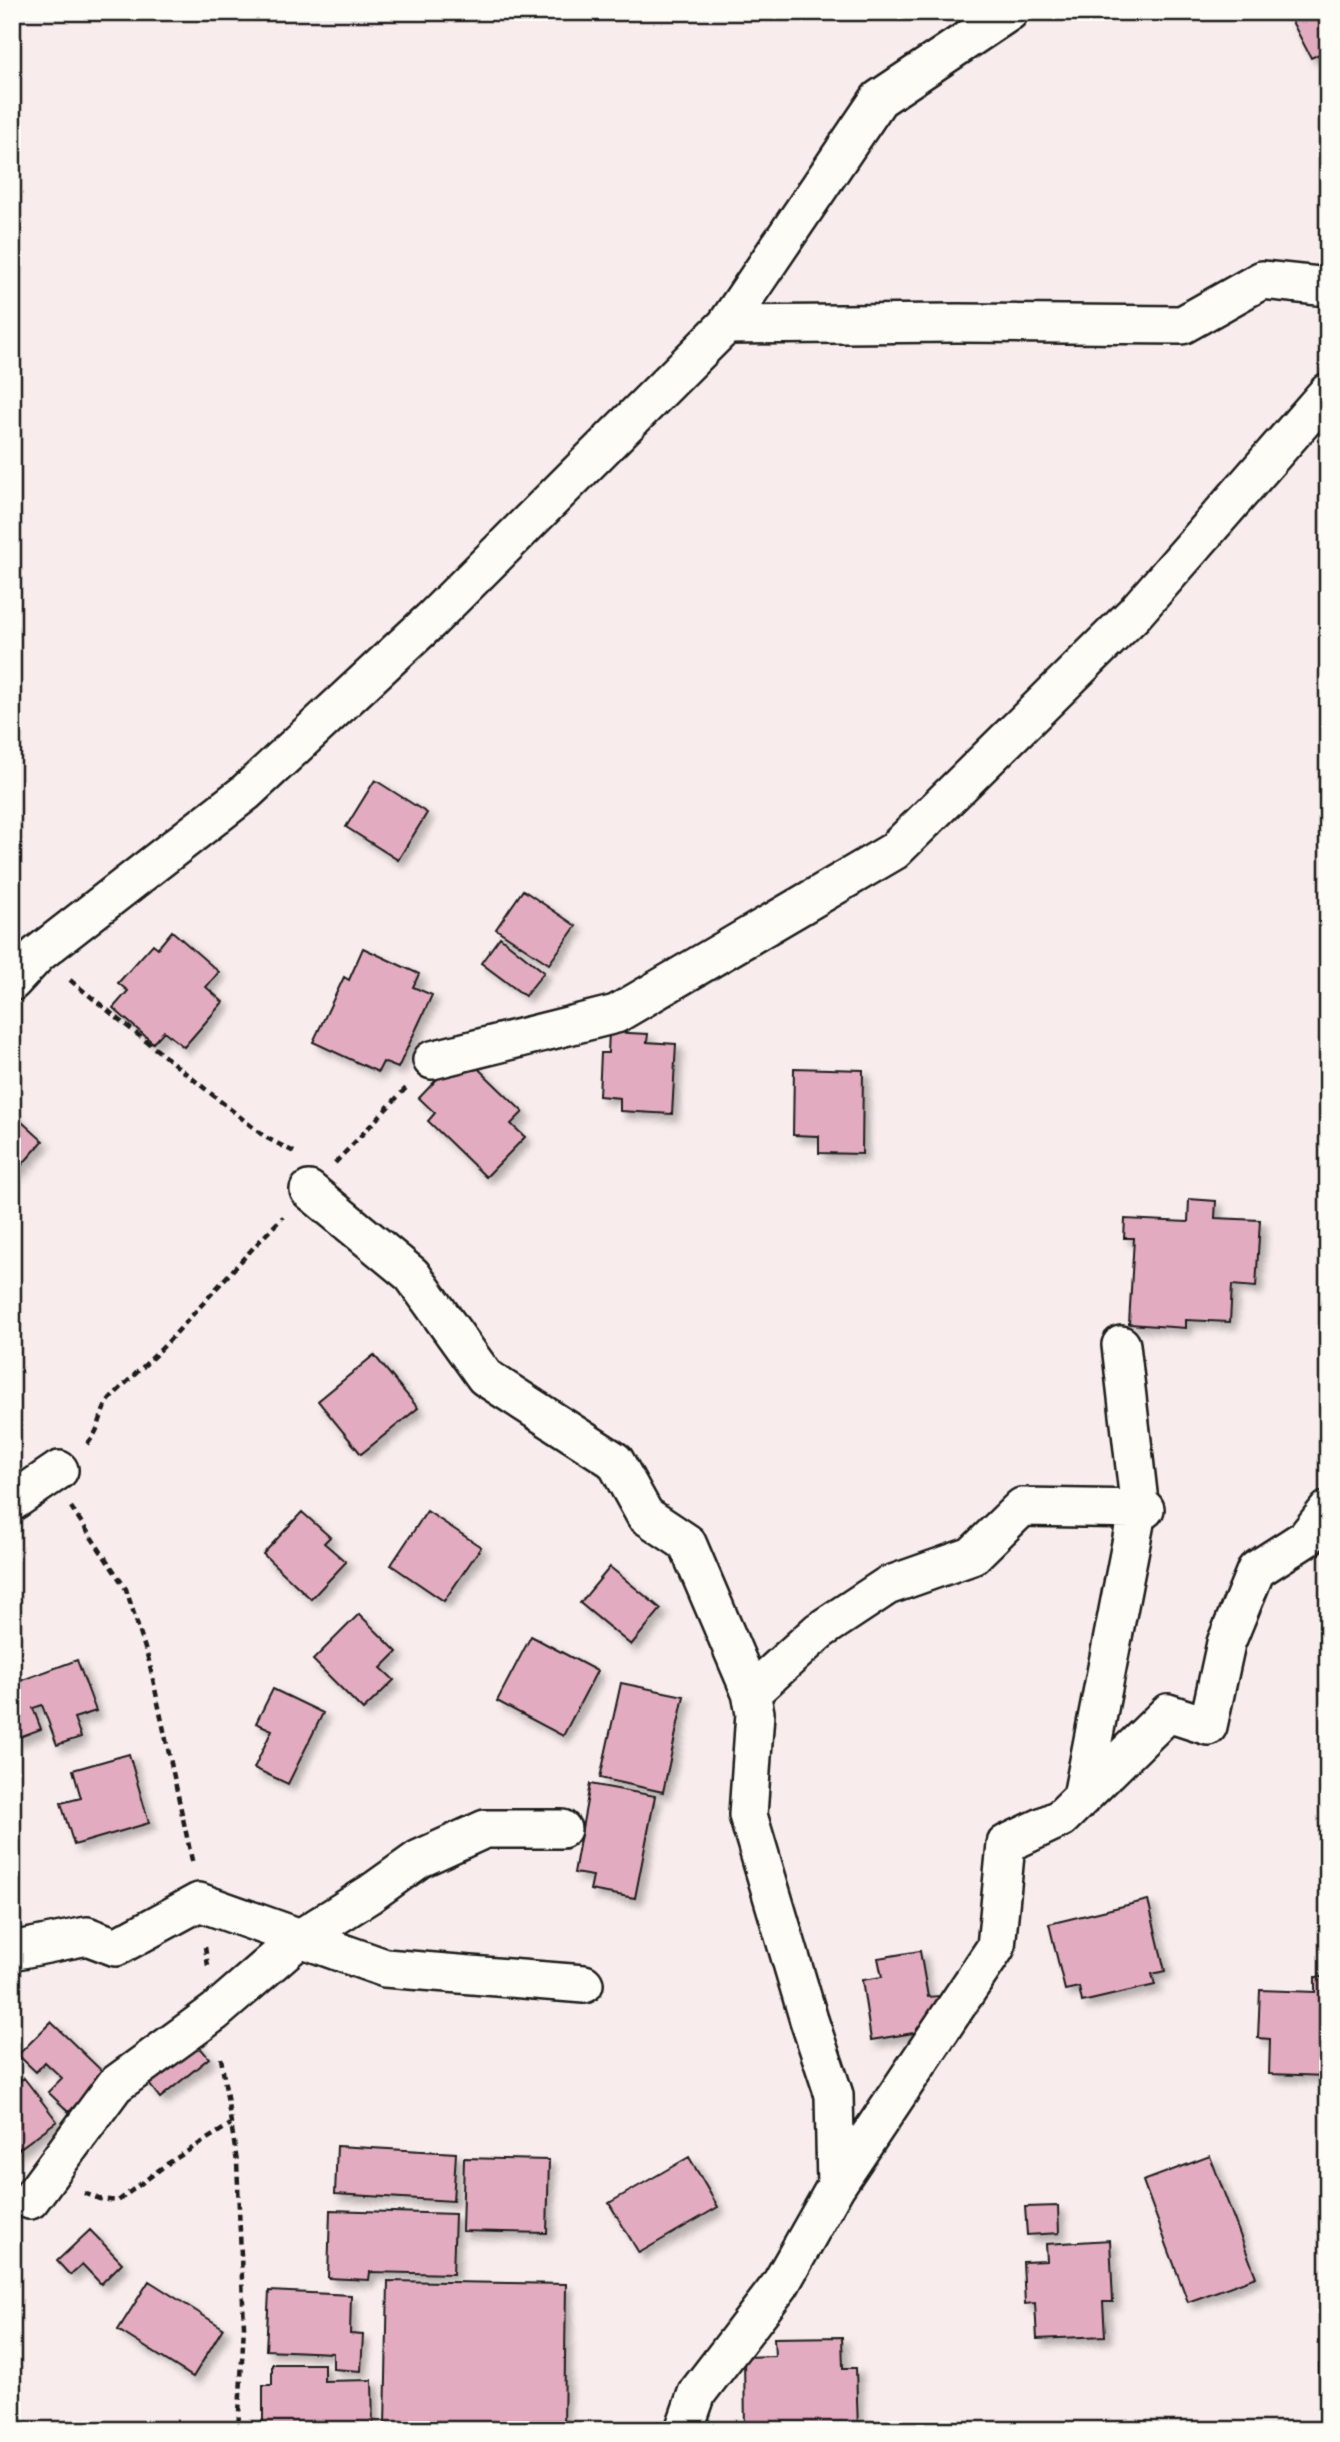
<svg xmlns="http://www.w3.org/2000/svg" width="1340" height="2442" viewBox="0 0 1340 2442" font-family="Mynerve,sans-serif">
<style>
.building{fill:#e3abbf;stroke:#1c1c1c;stroke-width:2;filter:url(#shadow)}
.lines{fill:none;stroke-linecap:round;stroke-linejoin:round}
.street-casing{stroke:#1c1c1c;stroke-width:42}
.path{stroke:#1c1c1c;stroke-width:4.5;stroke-dasharray:7 5;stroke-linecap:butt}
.street{stroke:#fdfcf7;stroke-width:37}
</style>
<defs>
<filter id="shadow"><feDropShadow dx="6" dy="6" stdDeviation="3.5" flood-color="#0004"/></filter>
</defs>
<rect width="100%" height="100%" fill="#f8ecec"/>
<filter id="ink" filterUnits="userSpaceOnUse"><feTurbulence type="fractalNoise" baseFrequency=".0143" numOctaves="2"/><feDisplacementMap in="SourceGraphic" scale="14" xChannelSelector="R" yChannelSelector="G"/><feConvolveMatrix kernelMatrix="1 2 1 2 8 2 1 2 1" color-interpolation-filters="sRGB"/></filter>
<g filter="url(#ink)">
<!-- building -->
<path class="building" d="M1287,12H1328V50L1311,58Z
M375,780L427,813L398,860L346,827Z
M523,890L576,926L549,964L496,929Z
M172,931L219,972L206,987L223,1002L184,1047L164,1031L153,1043L113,1008L128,991L118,983L153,944L158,948Z
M500,937L544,972L525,996L481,963Z
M363,948L419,974L413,987L432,995L398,1068L383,1062L378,1072L313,1042L344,977L349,980Z
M609,1032L648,1034L647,1042L676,1044L672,1114L620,1111V1098L599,1096L601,1053H608Z
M462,1053L523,1112L511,1124L525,1137L486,1177L428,1121L435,1113L419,1098Z
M794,1068L863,1070L862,1154L819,1153V1136L793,1135Z
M12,1113L43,1141L12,1176Z
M1189,1199L1216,1201L1215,1218L1260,1220L1256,1287L1232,1285L1230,1322L1186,1320V1328L1129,1324L1134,1238H1124L1125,1219L1188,1222Z
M374,1355L418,1408L361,1454L318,1401Z
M427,1511L481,1547L444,1601L391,1565Z
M302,1512L330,1537L324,1543L346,1562L311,1599L263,1554Z
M610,1567L661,1609L631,1645L580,1603Z
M359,1614L397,1652L381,1668L394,1680L363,1710L313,1660Z
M531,1636L597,1671L563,1736L497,1701Z
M77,1660L96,1711L74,1718L81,1737L57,1745L42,1705L33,1708L41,1729L14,1739L12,1707L22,1704L14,1683Z
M621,1683L684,1696L663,1792L600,1778Z
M273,1689L323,1713L288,1784L254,1768L272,1730L256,1723Z
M129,1754L149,1823L74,1845L61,1803L81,1798L73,1770Z
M590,1784L655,1796L635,1898L590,1890L593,1876L574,1873Z
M1148,1900L1165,1971L1152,1974L1155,1985L1082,2002L1079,1987L1065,1990L1049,1924Z
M920,1951L928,1997L939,1996L944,2028L871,2040L862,1980L882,1977L878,1958Z
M1315,1977H1328V2076L1269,2074L1270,2039L1258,2038L1260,1990L1315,1992Z
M51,2022L105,2074L69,2112L48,2092L62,2078L45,2062L36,2072L18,2055Z
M191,2037L209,2058L160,2098L143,2076Z
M24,2078L57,2121L12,2154V2086Z
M337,2146L456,2153L453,2201L335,2194Z
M1210,2156L1256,2277L1188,2302L1143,2181Z
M689,2157L718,2207L639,2253L609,2203Z
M464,2158L549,2160L547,2233L462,2231Z
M1058,2206L1059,2233L1027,2235L1025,2207Z
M330,2210L455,2214L453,2274L370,2272L369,2280L328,2278Z
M90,2230L122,2263L101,2284L82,2264L70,2275L57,2261Z
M1110,2240L1113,2302H1103L1105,2336L1037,2339L1035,2303L1025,2304L1023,2262L1047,2261L1046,2244Z
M149,2281L223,2328L193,2377L118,2330Z
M388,2281L566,2284L564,2430H459V2427L385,2426Z
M269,2291L351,2295L350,2334L363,2335L361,2371L333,2369V2353L266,2350Z
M842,2337L843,2368H856L858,2430H745L744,2357L775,2356L774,2338Z
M272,2364H324V2381L372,2380L373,2430H263V2385H272Z
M1319,2364H1328V2430H1320Z"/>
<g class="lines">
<!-- street casing -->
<g class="street-casing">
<path id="street" d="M726,325L879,99L1009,12
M12,982L38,954L245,793L431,620L726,325L957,323L1182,325L1262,280L1328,287
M432,1060L616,1014L894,851L1134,614L1328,392
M309,1190L412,1275L485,1377L615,1461L645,1515L687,1543L751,1693
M12,1502L59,1470
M1082,1797L1139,1502L1121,1345
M12,1951L87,1936L116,1947L199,1902L385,1968L584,1984
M836,2186L996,1947L1006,1844L1061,1818L1168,1713L1208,1726L1226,1643L1256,1570L1306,1538L1328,1510
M30,2200L115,2085L215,2012L299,1939L370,1894L419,1859L485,1829H562
M684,2430L697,2393L780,2285L836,2186L834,2095L809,2020L748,1815L755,1713L751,1693L819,1631L887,1586L972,1556L1022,1507L1145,1509"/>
</g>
<!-- path -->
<path class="path" d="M70,980L265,1137L296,1153
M335,1163L406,1088
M87,1444C103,1428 98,1411 112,1397C129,1379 148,1363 166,1344C205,1302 242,1258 283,1217
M71,1507L126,1589L149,1661L193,1865
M205,1947L208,1966
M221,2058L237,2162L244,2326L238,2430
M84,2193L99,2199L118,2201L167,2164L231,2124"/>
<!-- street -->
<use href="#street" class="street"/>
</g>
</g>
<!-- margin -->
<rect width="1340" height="2442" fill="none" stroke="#fdfcf7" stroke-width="42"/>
<rect x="21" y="21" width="1298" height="2400" fill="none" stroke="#1c1c1c" stroke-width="2.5" filter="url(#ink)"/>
</svg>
